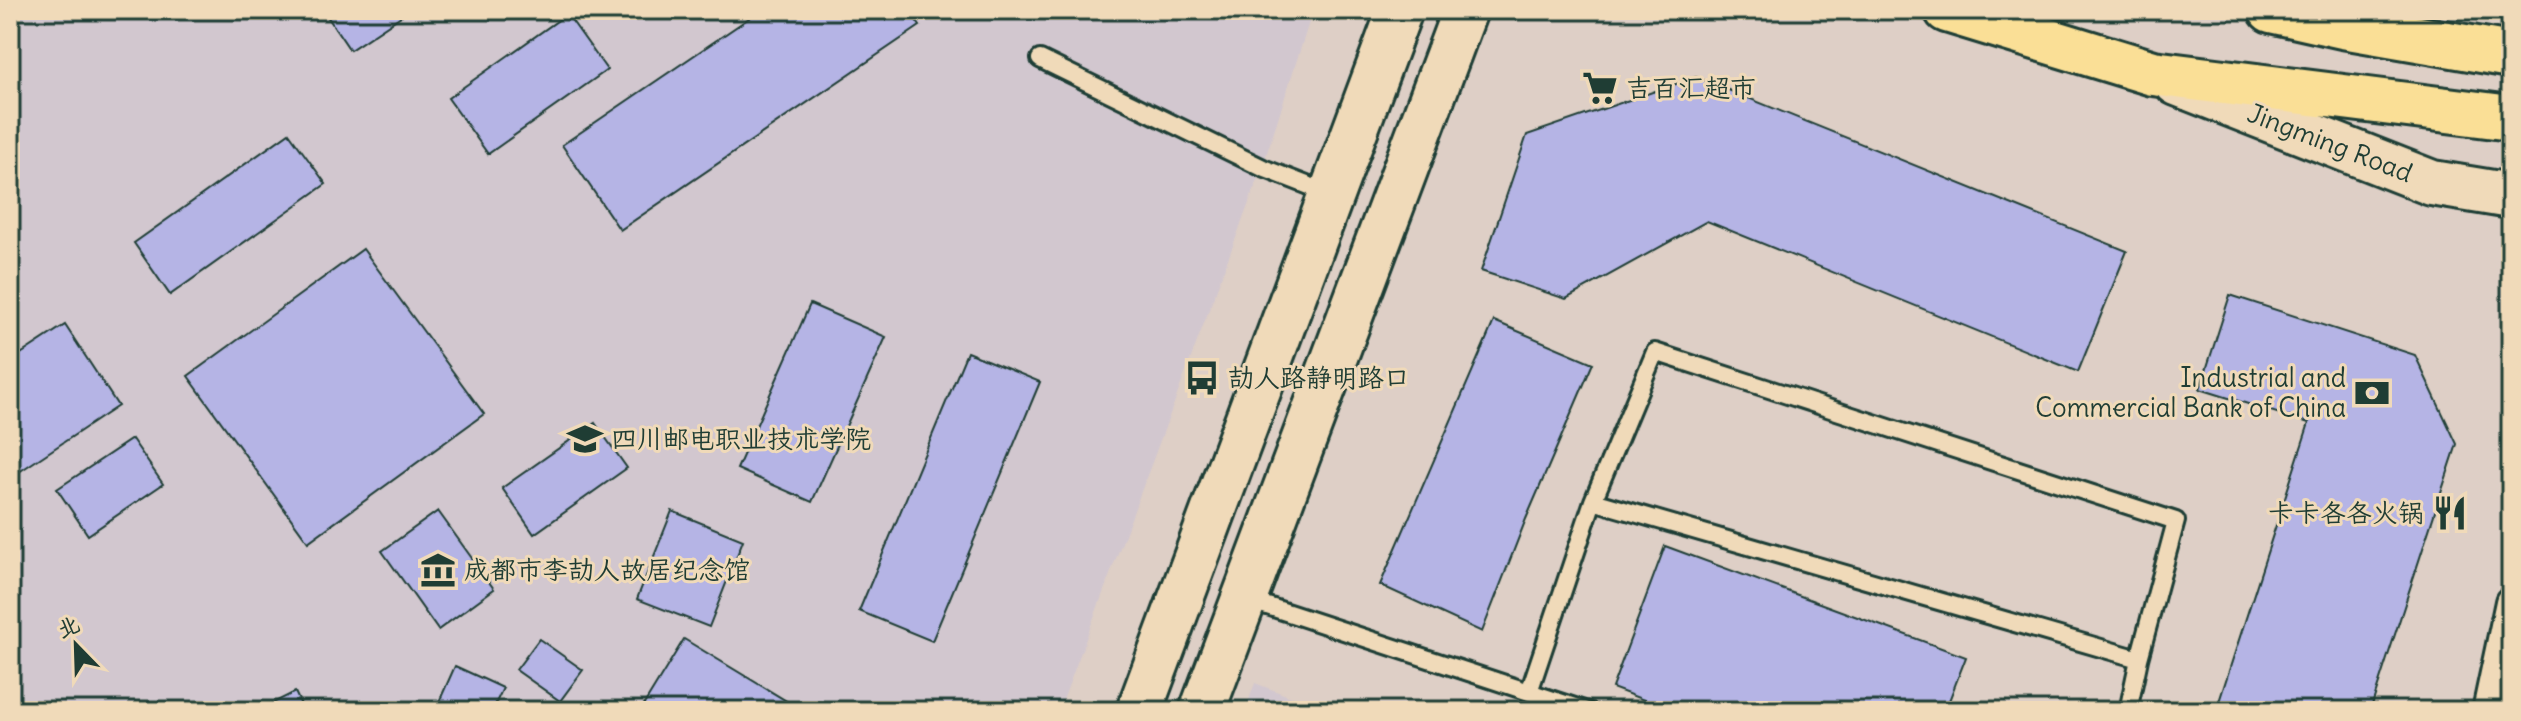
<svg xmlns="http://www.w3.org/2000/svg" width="2521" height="721" viewBox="0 0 2521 721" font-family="Delius,'LXGW WenKai TC',sans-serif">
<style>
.built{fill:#d2c7cf}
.building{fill:#b5b4e5;stroke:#1f3d34;stroke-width:2}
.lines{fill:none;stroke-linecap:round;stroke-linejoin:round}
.lane-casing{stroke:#1f3d34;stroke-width:22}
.street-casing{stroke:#1f3d34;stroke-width:36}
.secondary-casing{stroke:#1f3d34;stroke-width:50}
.primary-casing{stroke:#1f3d34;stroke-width:50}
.lane{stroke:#f0dab9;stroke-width:16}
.street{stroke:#f0dab9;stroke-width:30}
.secondary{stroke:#f0dab9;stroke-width:44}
.primary{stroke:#fadf96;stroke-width:44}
.labels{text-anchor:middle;stroke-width:6;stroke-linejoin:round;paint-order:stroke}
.poi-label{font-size:26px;fill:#1f3d34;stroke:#f0dab9;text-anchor:start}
.street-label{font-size:26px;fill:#1f3d34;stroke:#f0dab9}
</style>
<rect width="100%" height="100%" fill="#decfc6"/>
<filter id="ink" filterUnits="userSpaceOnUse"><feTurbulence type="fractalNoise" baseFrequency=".0125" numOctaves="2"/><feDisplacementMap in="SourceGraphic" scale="16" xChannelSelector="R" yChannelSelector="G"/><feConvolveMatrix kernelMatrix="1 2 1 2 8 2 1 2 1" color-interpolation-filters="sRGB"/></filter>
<g filter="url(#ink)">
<!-- built -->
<path class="built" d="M10,10H1313L1262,168L1059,711H10Z
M1255,683L1327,711H1245Z"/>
<!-- building -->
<path class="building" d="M323,10H410L350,50Z
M761,10H909L920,26L620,230L562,145Z
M567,14L607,70L488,154L448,98Z
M1696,77L2127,251L2078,372L1707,221L1566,299L1481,271L1527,135Z
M289,133L326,184L170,295L134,243Z
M363,249L484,414L308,542L188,376Z
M2230,295L2415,355L2457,444L2370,711H2216L2309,423L2200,389Z
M810,304L886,337L812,502L737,469Z
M1494,321L1593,363L1526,519L1482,632L1380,585Z
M65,325L118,406L10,478V361Z
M967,352L1040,382L932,641L859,611Z
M595,423L627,468L534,534L502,488Z
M132,439L163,484L88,535L57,489Z
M438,511L494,589L438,630L382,551Z
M672,511L743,540L709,627L637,599Z
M1665,546L1966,657L1945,711H1673L1612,688Z
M539,639L583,670L560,701L516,670Z
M684,639L803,711H640Z
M455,666L503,688L492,711H435Z
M295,692L304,711H257Z"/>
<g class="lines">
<!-- lane casing -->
<g class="lane-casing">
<path id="lane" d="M1040,59L1263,168L1330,194
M1593,501L1655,352L2176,521L2139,659
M1246,599L1587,711
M1529,692L1593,501L2139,659L2128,711"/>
</g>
<!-- street casing -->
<g class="street-casing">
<path id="street" d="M2488,711L2511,602"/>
</g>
<!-- secondary casing -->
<g class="secondary-casing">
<path id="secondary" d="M2177,83L2432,183L2511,196
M1139,711L1400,10
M1202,711L1465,10"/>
</g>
<!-- primary casing -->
<g class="primary-casing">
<path id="primary" d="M1947,10L2153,73L2511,118
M2271,10L2343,26L2511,55"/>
</g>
<!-- lane -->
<use href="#lane" class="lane"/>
<!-- street -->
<use href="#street" class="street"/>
<!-- secondary -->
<use href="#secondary" class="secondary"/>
<!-- primary -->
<use href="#primary" class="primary"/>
</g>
</g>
<!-- icons -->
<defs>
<g id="supermarket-bare" transform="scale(2.76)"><path d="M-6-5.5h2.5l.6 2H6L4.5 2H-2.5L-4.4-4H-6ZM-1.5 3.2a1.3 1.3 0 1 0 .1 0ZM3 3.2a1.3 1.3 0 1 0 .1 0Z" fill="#1f3d34" stroke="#f0dab9" stroke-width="2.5" paint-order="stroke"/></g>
<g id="bus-bare" transform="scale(2.76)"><path d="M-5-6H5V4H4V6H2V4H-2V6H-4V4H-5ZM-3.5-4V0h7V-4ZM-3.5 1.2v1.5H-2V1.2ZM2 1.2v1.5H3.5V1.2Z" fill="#1f3d34" stroke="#f0dab9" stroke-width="2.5" paint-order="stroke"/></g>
<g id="bank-bare" transform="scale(2.76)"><path d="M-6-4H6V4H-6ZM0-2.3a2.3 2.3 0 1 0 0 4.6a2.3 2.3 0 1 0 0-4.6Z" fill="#1f3d34" stroke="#f0dab9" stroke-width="2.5" paint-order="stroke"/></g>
<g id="university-bare" transform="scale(2.76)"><path d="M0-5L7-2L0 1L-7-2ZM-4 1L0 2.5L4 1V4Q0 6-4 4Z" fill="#1f3d34" stroke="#f0dab9" stroke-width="2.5" paint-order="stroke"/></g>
<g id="restaurant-bare" transform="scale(2.76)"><path d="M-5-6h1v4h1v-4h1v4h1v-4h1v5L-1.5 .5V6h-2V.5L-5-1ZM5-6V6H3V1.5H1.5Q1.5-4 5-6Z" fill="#1f3d34" stroke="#f0dab9" stroke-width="2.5" paint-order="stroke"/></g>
<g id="museum-bare" transform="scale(2.76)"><path d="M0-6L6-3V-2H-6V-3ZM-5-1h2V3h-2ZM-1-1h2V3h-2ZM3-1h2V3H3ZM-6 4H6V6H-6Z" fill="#1f3d34" stroke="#f0dab9" stroke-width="2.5" paint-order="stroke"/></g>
</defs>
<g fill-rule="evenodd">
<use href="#supermarket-bare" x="1600" y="88"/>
<use href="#bus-bare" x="1202" y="378"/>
<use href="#bank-bare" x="2372" y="393"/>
<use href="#university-bare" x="585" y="439"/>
<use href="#restaurant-bare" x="2450" y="513"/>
<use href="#museum-bare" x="438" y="570"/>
</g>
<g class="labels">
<!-- poi labels -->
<g class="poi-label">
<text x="1626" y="97">吉百汇超市</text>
<text x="1228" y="387">劼人路静明路口</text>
<text x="2346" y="387" text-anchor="end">Industrial and<tspan x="2346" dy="30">Commercial Bank of China</tspan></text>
<text x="611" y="448">四川邮电职业技术学院</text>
<text x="2424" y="522" text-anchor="end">卡卡各各火锅</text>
<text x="464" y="579">成都市李劼人故居纪念馆</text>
</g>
<!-- street labels -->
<g class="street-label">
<text transform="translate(2330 143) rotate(21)" y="9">Jingming Road</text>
</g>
</g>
<!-- margin -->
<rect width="2521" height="721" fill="none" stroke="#f0dab9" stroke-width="40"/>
<rect x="20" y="20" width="2481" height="681" fill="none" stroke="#1f3d34" stroke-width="3" filter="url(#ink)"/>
<!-- north arrow -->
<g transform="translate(76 645) rotate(337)" stroke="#f0dab9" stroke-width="6" paint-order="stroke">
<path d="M0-6L14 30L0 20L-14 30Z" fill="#1f3d34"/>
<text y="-12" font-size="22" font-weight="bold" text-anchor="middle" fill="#1f3d34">北</text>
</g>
</svg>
